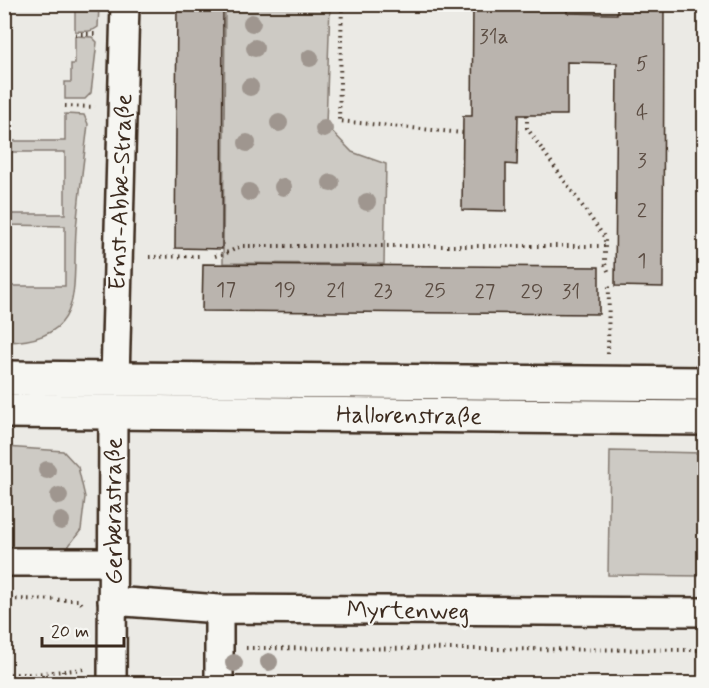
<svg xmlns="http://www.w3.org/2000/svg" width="709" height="688" viewBox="0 0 709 688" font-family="Mynerve,sans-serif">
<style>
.green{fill:#cdcac4;stroke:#847a71;stroke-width:1.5}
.building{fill:#bab4ae;stroke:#3b2a1e;stroke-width:1.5}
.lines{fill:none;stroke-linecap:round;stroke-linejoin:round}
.minor-casing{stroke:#3b2a1e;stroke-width:32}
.tertiary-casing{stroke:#3b2a1e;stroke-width:38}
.path{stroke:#3b2a1e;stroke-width:4;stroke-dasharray:1.5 4.5;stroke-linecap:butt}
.minor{stroke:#f6f6f2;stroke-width:27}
.tertiary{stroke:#f6f6f2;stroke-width:33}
.tree{fill:#9f968f}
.labels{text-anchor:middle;stroke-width:4.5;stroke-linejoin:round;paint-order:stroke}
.number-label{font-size:21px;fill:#5b4c42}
.street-label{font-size:24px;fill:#3b2a1e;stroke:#f6f6f2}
</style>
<rect width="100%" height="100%" fill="#ebeae5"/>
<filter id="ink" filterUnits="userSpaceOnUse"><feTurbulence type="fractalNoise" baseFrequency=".0167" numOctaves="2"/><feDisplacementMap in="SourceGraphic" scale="12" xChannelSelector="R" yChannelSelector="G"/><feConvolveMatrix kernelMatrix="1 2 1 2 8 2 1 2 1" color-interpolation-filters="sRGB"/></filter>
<g filter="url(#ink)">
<!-- green -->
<path class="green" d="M75,5H99L98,27C91,33 83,31 75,31Z
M225,5H330L326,125L352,152L386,164L384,264L223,263Z
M75,36L92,37L97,42L91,93L85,99H65V82H71V64H75Z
M65,114L84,115L88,124C84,159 79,195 76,230C72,289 87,341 5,342V286H65V226L5,225V214H65V152H5V141H65Z
M5,447L63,451L78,467L85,497L81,530L67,548L38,552H5Z
M610,451L704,453V576L608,575Z"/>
<!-- building -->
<path class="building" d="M177,4H223L222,249L175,248Z
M473,4H567V13L617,14V4H664L663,287L615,286L617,63L567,62V115H518L517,165L506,164V211L462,210L463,116H472Z
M203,264L599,267V314L202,311Z"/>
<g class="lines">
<!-- minor casing -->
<g class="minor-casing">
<path id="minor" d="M115,379L125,4
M4,562H112
M112,601L219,609L704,612
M112,684L113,411
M219,684V609"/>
</g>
<!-- tertiary casing -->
<g class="tertiary-casing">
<path id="tertiary" d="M4,378L704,384
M4,411L704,418"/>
</g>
<!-- path -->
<path class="path" d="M342,4L339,121L463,133
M75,34H99
M65,106L95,107
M527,115V128L605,238V264L609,273
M215,256L229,252L241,246H605
M149,257L203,256
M608,354L609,286
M4,599L79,600L84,607
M246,648L704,650
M4,674H34L84,669
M63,684V671"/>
<!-- minor -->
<use href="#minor" class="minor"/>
<!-- tertiary -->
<use href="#tertiary" class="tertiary"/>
</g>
<!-- trees -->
<g class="tree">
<circle cx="252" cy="23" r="9"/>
<circle cx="255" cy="48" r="9"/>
<circle cx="310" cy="58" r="9"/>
<circle cx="250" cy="87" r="9"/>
<circle cx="279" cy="123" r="9"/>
<circle cx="324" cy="129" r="9"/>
<circle cx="247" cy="143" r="9"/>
<circle cx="331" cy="183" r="9"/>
<circle cx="283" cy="187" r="9"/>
<circle cx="249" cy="192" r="9"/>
<circle cx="367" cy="202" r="9"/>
<circle cx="47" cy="470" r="9"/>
<circle cx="59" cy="496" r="9"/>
<circle cx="61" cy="521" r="9"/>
<circle cx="269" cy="662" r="9"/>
<circle cx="234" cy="663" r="9"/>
</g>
</g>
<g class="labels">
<!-- number labels -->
<g class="number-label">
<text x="494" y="43">31a</text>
<text x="642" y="70">5</text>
<text x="642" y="119">4</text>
<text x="642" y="167">3</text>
<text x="642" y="217">2</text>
<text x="642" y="267">1</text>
<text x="226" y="296">17</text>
<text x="285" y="296">19</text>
<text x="336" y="297">21</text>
<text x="383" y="297">23</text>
<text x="435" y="297">25</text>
<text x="485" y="298">27</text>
<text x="532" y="298">29</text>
<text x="571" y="298">31</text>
</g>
<!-- street labels -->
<g class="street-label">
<text transform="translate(120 192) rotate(-88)" y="8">Ernst-Abbe-Straße</text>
<text transform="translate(409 415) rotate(1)" y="8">Hallorenstraße</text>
<text transform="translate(113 511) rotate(-90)" y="8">Gerberastraße</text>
<text transform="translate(408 610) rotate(1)" y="8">Myrtenweg</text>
</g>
</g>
<!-- margin -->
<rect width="709" height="688" fill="none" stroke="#f6f6f2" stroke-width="24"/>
<rect x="12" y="12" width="685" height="664" fill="none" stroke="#3b2a1e" stroke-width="2" filter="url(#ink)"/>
<!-- scale -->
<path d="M42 637v9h82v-9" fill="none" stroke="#3b2a1e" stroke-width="3"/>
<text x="51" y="637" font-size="18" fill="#3b2a1e" stroke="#f6f6f2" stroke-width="4.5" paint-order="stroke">20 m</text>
</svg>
